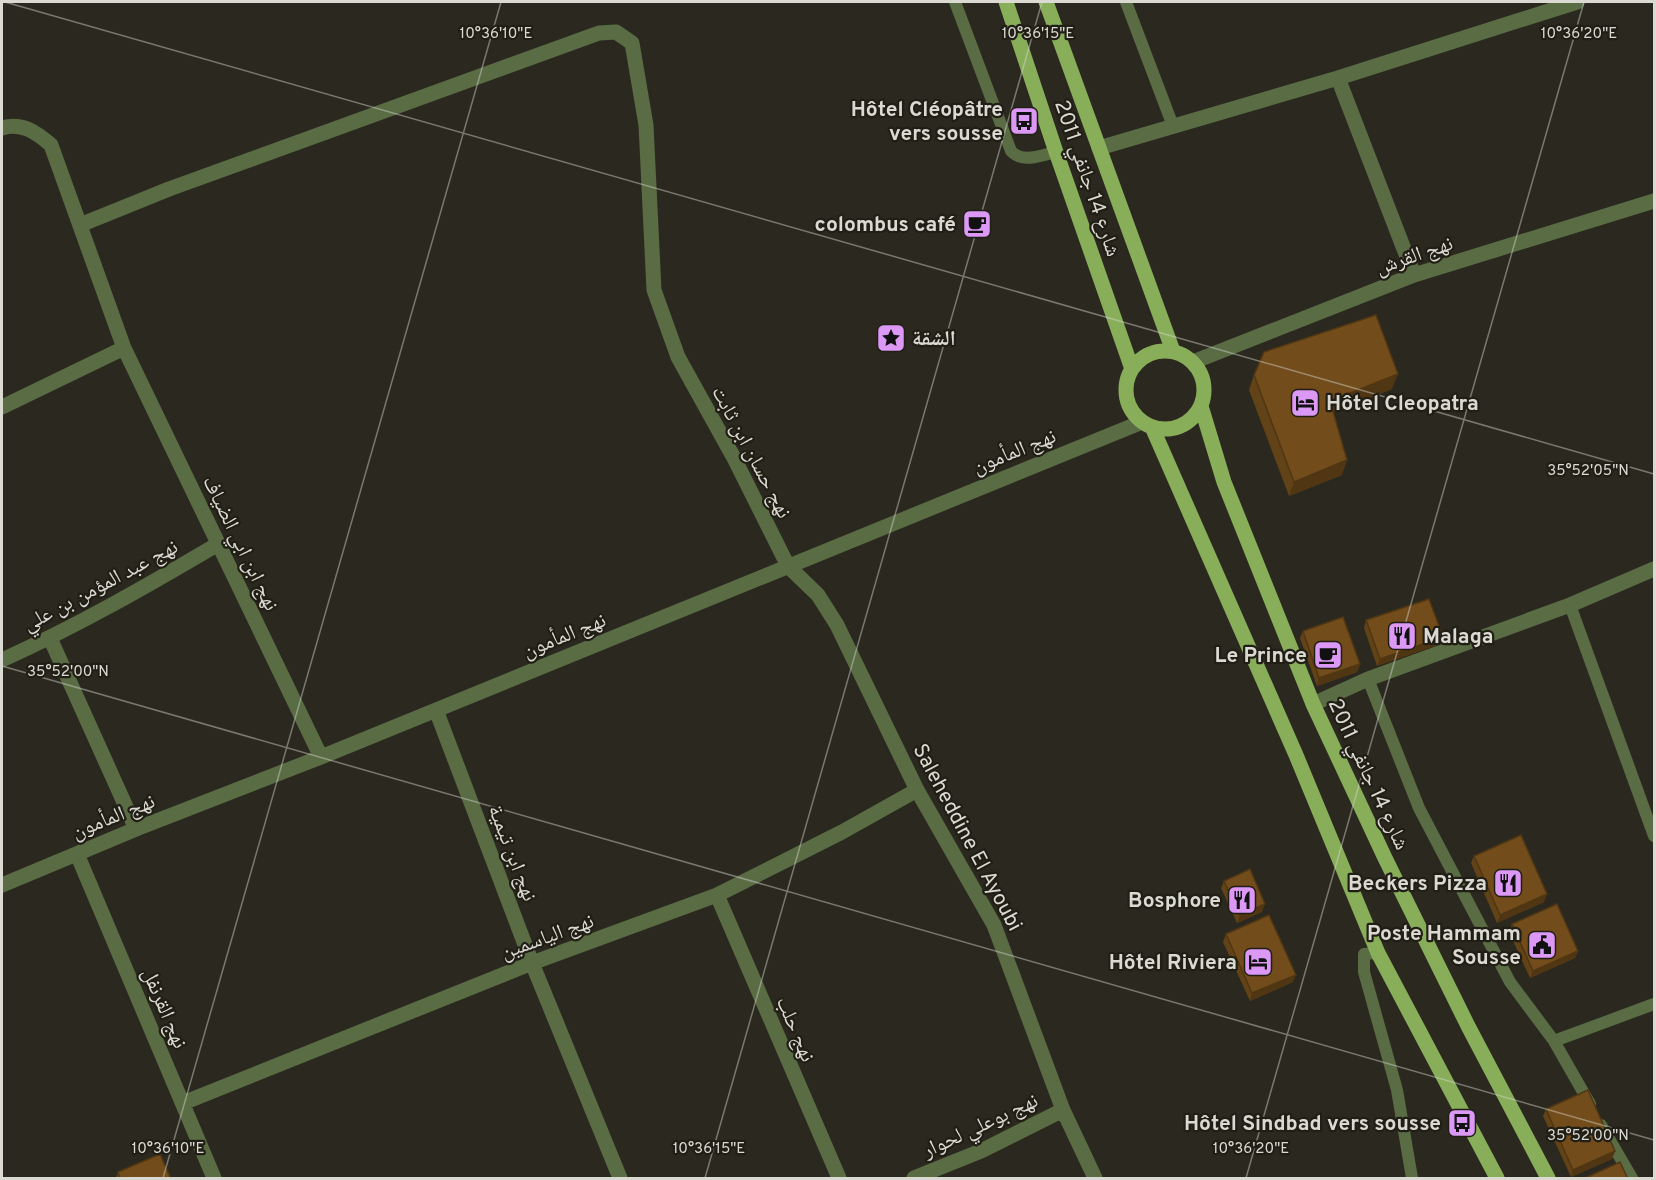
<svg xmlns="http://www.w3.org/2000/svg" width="1656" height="1180" viewBox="0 0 1656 1180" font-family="Overpass,'Noto Naskh Arabic',sans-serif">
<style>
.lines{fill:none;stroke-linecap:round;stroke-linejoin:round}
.lane{stroke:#596c44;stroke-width:12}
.street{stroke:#596c44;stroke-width:15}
.primary{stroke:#88ae5a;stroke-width:15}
.wall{fill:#624217}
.shaded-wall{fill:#503613}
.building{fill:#724d1b;stroke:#503613;stroke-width:1.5}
.ticks{fill:none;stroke:#dad9d2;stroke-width:1.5;stroke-opacity:0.45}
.labels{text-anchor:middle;stroke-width:4.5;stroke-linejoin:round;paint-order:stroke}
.poi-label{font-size:21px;font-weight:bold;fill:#dad9d2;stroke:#211f15;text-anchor:end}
.street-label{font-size:21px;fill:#dad9d2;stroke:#211f15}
.ticks-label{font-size:15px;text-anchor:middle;fill:#dad9d2;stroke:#211f15;stroke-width:4.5;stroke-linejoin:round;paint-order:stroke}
</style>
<rect width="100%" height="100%" fill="#2b291f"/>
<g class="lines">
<!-- lane -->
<path class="lane" d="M955,2L1011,151C1023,164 1041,155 1056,152
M1126,2L1173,126
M1570,605L1654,836
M1368,679L1419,808L1510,982L1554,1041L1590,1104
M1378,953L1364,954V972L1397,1090L1412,1178
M1554,1041L1654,1004
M1601,1125L1632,1178"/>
<!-- street -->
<path class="street" d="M1338,78L1414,275
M2,128C22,122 36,132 51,145L124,348L321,757
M1099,148L1338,78L1577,2
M80,225L169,189L599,33L616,32L632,43L646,125L654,290L678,357L734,458L788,566L818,595L837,625L917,790L994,925L1063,1110L1095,1178
M1193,362L1414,275L1654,201
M2,407L124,348
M50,638L136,829
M2,660C77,626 147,586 218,544
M1313,704L1368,679L1570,605L1654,569
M436,710L532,963L620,1178
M77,854L214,1178
M2,885L136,829L321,757L1142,422
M717,895L839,1178
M183,1103L532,963L717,895L842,832L917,790
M914,1178L981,1151L1063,1110"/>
<!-- primary -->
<path class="primary" d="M1006,2L1056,152L1132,369
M1046,2L1173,351
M1126 390a39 39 0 1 1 78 0a39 39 0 1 1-78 0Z
M1201,406L1224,482L1313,704L1385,858L1468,1026L1548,1178
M1152,427L1296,755L1378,953L1497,1178"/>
</g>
<!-- wall -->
<path class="wall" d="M1254,375L1392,389L1333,412L1342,475L1289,496L1249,390Z
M1366,620L1443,637L1440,644L1377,666L1364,628Z
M1303,631L1360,664L1357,672L1317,686L1300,638Z
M1474,856L1544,902L1497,923L1471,863Z
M1224,881L1262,912L1237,923L1221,888Z
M1512,924L1578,951L1575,958L1530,978L1509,932Z
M1226,934L1293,982L1250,1001L1223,942Z
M1546,1109L1615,1151L1612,1159L1571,1177L1543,1116Z
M118,1172L171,1179H116Z"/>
<!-- shaded-wall -->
<path class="shaded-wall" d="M1398,374L1392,389L1325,416L1330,401Z
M1347,460L1342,475L1289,496L1294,482Z
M1443,637L1440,644L1377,666L1380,659Z
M1360,664L1357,672L1317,686L1319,678Z
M1547,894L1544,902L1497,923L1500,915Z
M1265,904L1262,912L1237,923L1240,915Z
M1578,951L1575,958L1530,978L1533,971Z
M1296,975L1293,982L1250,1001L1252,993Z
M1615,1151L1612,1159L1571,1177L1573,1170Z"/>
<!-- building -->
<path class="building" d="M1376,315L1398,374L1330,401L1347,460L1294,482L1254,375L1264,352Z
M1429,599L1443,637L1380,659L1366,620Z
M1343,617L1360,664L1319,678L1303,631Z
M1521,835L1547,894L1500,915L1474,856Z
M1250,869L1265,904L1240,915L1224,881Z
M1557,904L1578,951L1533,971L1512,924Z
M1269,915L1296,975L1252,993L1226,934Z
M1588,1090L1615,1151L1573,1170L1546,1109Z
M160,1154L171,1179H120L118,1172Z
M1620,1162L1628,1179H1583Z"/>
<!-- ticks -->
<path class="ticks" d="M5,2L1654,474M2,666L1654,1140M163,1178L501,2M705,1178L1042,2M1246,1178L1584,2"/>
<!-- icons -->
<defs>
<g id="bus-square" transform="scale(1.5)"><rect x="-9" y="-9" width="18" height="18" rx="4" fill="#db99f5" stroke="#211f15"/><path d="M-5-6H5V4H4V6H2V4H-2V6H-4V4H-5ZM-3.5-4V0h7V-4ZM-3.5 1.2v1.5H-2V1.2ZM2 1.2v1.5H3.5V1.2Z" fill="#111"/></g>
<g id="cafe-square" transform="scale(1.5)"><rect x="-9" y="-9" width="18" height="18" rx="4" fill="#db99f5" stroke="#211f15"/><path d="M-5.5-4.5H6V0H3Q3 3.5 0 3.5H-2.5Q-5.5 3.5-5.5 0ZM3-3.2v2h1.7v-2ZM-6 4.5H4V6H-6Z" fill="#111"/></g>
<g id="sight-square" transform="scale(1.5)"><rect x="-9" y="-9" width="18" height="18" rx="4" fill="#db99f5" stroke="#211f15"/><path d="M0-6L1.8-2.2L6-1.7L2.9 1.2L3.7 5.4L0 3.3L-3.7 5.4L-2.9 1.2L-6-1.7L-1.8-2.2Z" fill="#111"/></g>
<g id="hotel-square" transform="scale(1.5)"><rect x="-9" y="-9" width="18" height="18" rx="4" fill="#db99f5" stroke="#211f15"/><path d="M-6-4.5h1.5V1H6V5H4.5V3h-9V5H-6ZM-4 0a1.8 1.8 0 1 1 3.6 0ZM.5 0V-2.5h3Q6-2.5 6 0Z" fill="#111"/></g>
<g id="restaurant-square" transform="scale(1.5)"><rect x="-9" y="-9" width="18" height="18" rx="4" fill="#db99f5" stroke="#211f15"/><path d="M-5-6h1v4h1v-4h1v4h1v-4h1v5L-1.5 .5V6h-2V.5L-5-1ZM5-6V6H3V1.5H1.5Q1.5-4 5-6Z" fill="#111"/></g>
<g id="civic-square" transform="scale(1.5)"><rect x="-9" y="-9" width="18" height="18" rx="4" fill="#db99f5" stroke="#211f15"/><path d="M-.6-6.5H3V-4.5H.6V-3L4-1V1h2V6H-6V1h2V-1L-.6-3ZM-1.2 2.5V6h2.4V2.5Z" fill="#111"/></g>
</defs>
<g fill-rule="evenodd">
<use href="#bus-square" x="1024" y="121"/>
<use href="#cafe-square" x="977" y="224"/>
<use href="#sight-square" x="891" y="338"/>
<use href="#hotel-square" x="1305" y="403"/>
<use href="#restaurant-square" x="1402" y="636"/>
<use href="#cafe-square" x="1328" y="655"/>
<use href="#restaurant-square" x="1508" y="883"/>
<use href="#restaurant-square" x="1242" y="900"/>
<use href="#civic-square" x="1542" y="945"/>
<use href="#hotel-square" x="1258" y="962"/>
<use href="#bus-square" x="1462" y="1123"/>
</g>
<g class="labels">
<!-- poi labels -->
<g class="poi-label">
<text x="1003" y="116">Hôtel Cléopâtre<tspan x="1003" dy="24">vers sousse</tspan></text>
<text x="956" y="231">colombus café</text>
<text x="912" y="345" text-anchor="start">الشقة</text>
<text x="1326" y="410" text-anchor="start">Hôtel Cleopatra</text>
<text x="1423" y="643" text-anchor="start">Malaga</text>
<text x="1307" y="662">Le Prince</text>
<text x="1487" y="890">Beckers Pizza</text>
<text x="1221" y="907">Bosphore</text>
<text x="1521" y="940">Poste Hammam<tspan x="1521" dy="24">Sousse</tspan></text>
<text x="1237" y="969">Hôtel Riviera</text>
<text x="1441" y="1130">Hôtel Sindbad vers sousse</text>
</g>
<!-- street labels -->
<g class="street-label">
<text transform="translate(1088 178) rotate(71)" y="7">شارع 14 جانفي 2011</text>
<text transform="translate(1414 255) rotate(-19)" y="7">نهج القرش</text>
<text transform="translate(1014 451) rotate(-22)" y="7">نهج المأمون</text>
<text transform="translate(752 452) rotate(62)" y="7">نهج حسان ابن ثابت</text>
<text transform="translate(241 543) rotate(64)" y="7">نهج ابن ابي الضياف</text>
<text transform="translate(100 585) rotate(-28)" y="7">نهج عبد المؤمن بن علي</text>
<text transform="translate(564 635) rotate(-22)" y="7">نهج المأمون</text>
<text transform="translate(1369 774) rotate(65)" y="7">شارع 14 جانفي 2011</text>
<text transform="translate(113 816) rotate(-22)" y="7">نهج المأمون</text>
<text transform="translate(968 837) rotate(62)" y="7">Saleheddine El Ayoubi</text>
<text transform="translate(513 853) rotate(69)" y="7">نهج ابن تيمية</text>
<text transform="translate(547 936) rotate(-20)" y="7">نهج الياسمين</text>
<text transform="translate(165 1008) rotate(67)" y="7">نهج القرنفل</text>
<text transform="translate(796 1029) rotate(67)" y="7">نهج حلب</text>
<text transform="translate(980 1125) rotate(-25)" y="7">نهج بوعلي لحوار</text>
</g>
</g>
<g class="ticks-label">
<text x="496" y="38">10°36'10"E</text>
<text x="1038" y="38">10°36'15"E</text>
<text x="1579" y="38">10°36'20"E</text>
<text x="1588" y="475">35°52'05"N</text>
<text x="68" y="676">35°52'00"N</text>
<text x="1588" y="1140">35°52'00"N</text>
<text x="168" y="1153">10°36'10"E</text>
<text x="709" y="1153">10°36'15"E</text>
<text x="1251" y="1153">10°36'20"E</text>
</g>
<!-- border -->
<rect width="1656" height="1180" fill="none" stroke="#dad9d2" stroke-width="6"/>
</svg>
